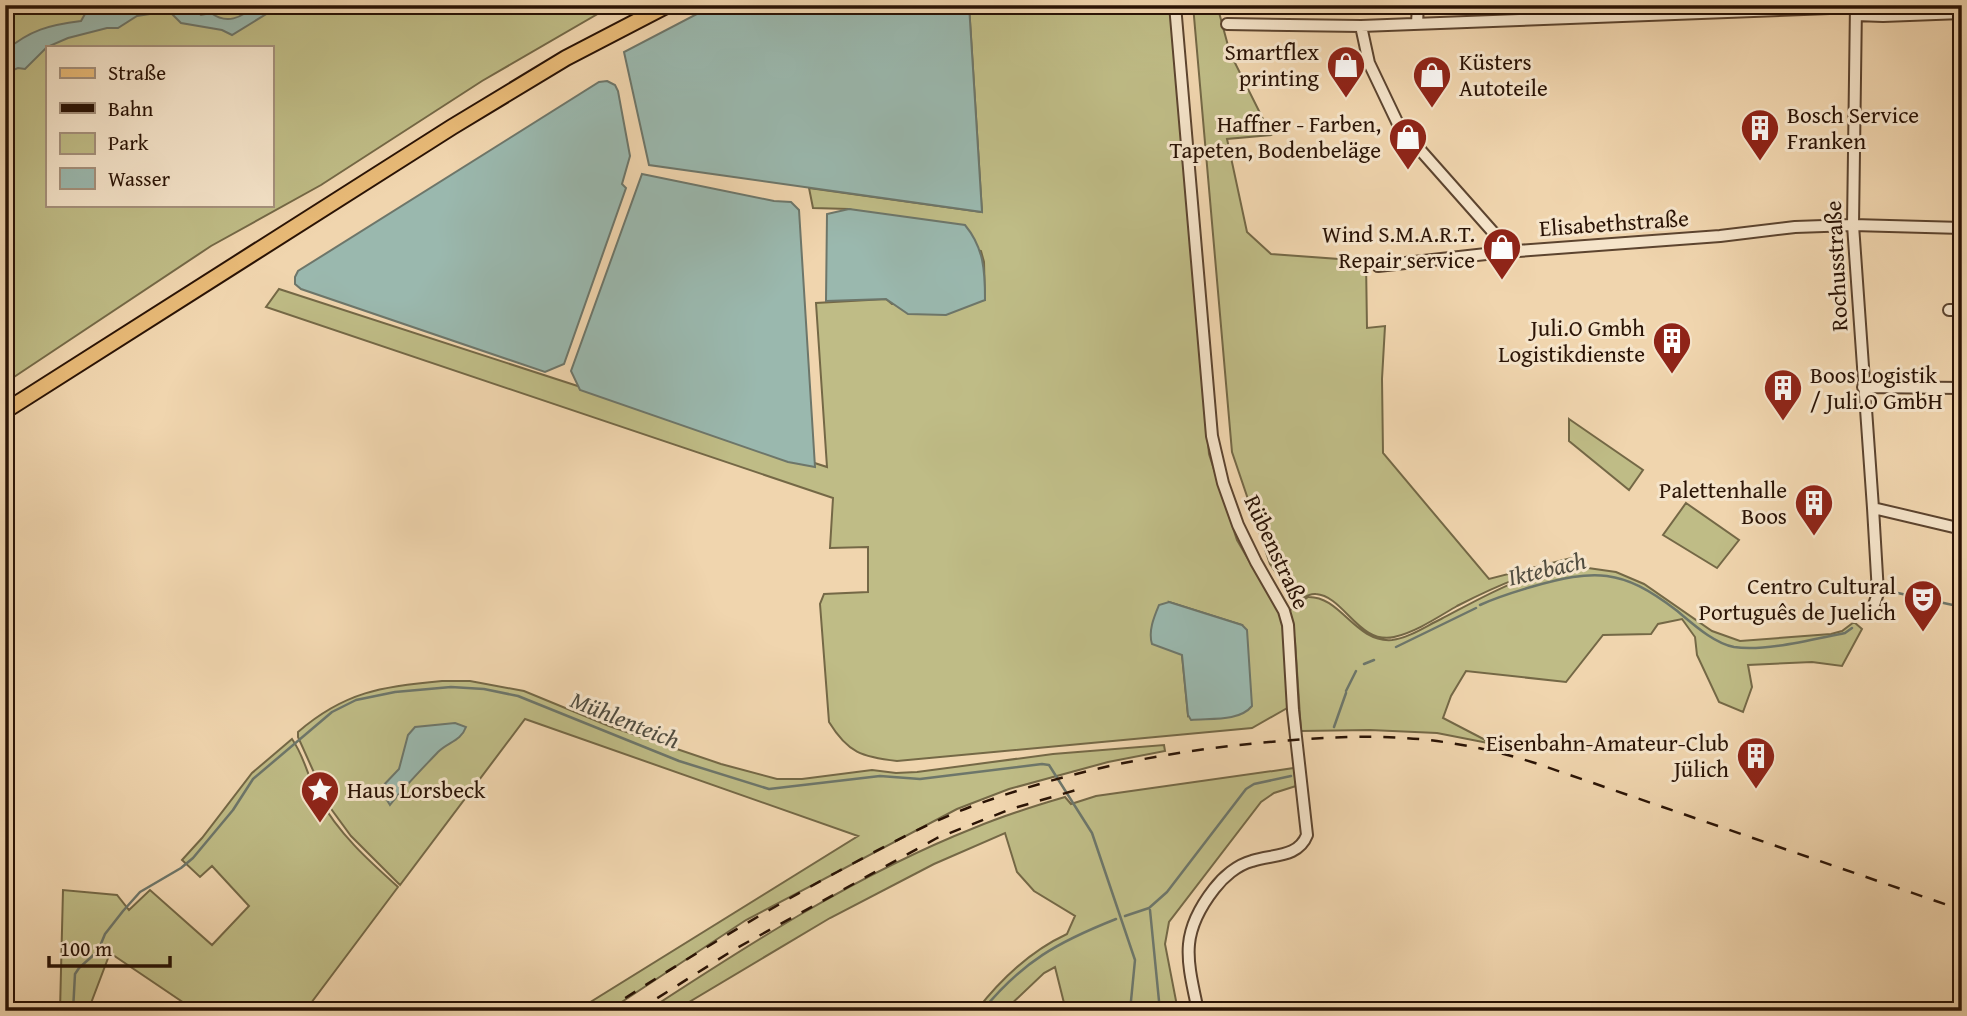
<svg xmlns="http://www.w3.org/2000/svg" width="1967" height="1016" viewBox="0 0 1967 1016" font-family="'Gentium Book Plus',serif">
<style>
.green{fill:#bfbc86;stroke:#746846;stroke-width:2;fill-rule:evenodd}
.water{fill:#9ab8ae;stroke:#6d766a;stroke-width:2}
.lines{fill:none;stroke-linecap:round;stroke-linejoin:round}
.stream{stroke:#6d766a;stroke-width:2.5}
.minor-casing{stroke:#5c442f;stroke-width:14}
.major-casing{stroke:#2a1305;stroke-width:18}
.minor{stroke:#f5e4ca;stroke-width:10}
.major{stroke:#e8ba77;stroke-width:14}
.rail{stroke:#2a1305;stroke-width:2.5;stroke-dasharray:12 12;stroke-linecap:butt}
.labels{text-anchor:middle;stroke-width:6;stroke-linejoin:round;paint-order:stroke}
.poi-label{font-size:23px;fill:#2a1305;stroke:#f5e4ca;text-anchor:end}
.street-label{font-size:23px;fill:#2a1305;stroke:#f5e4ca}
.water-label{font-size:24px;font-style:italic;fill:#514d40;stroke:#f5e4ca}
</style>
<rect width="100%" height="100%" fill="#f0d5ae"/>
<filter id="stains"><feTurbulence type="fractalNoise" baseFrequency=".00286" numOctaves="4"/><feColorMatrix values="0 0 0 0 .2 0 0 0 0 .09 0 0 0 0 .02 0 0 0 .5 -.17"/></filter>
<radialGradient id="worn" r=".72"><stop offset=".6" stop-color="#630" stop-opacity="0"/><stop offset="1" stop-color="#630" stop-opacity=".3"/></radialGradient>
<!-- green -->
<path class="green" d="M5,5H613L482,81L321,185L211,246L5,383ZM47,47H271V205H47Z
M969,5H1170L1209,454L1237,540L1284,621L1289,707L1252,728L897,761C862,757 848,753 829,722L820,604L824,594L868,592V547L830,548L833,498L266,307L279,289L827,467L816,303L886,299L892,304L985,300L984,262L981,251L849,209L813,208L809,188L982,212ZM1169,602L1242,625L1188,715L1182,655Z
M1193,5H1217L1230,53L1271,135L1227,139L1247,232L1271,254L1366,261L1367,328L1385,326L1382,379L1383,453L1489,579L1579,556V563C1536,568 1496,586 1457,606C1438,617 1416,632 1394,637C1359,645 1344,596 1316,594C1308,593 1304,598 1296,601L1270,564L1232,452Z
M1569,419L1643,470L1629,490L1569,441Z
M1686,503L1739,540L1717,568L1663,535Z
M1581,567L1616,572L1644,584L1712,631L1740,641L1831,634L1842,631L1854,622L1862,629L1842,666L1812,662L1748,665L1752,687L1743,712L1719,702L1697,655L1695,637L1682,619L1658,624L1651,634L1603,635L1566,682L1466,671L1451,696L1443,718L1493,744L1437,733L1370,730L1301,731L1295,641L1289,611L1308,597C1341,596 1355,643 1392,640C1409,638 1426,626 1441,619C1485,596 1531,568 1581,567Z
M442,681H470L524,691L609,726L721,764L777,779H802L872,770L896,773L917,772L1053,754L1164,745L1165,751L1108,762L1009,789L957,809L746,920L608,1011H576L858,836L525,719L400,885L351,836L329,806L298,737V732C344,692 383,686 442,681Z
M292,739C305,757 308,779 319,798C339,834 368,860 398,887L305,1011H196L110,953L88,1011H60L63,890L117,895L129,910L150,890L212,945L249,906L212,866L200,877L182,860L202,838L252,773Z
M1294,768L1296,786L1274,793L1261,802L1169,922L1165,944L1178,1011H1066L1055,967L1044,973L1004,1011H976C1001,979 1030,951 1067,934L1075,916L1034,891L1017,872L1005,833L934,864L830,918L674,1011H647C751,943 858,874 974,828C1003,816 1034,806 1065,797L1071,804L1096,796Z"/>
<!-- water -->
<path class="water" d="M128,5H188L201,15L211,13C226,24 242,19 253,5H281L232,35L222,30L181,23L169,11L137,16L118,28H107L68,38L47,47L25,69L18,68L13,70L5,91V51C30,30 49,25 81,21L85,14L126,8Z
M714,5H969L982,212L649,165L624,52Z
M607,81L615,85L618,91L630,156L622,184L626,188L564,364L545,372L301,289L295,284V277L298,271L599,82Z
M642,174L774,201L791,202L799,210L815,467L788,462L580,390L571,371Z
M849,209L965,225C984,248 985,271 985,300L946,315L908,314L886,299L826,301L827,214Z
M1169,602L1242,625L1247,630L1252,706C1239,722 1210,718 1191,720L1188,715L1182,655L1152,644C1148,631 1154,617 1159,605Z
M455,723L466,727C461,741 448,742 438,752C422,769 405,786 390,805L380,789L399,769L408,735L415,727Z"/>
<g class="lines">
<!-- stream -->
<path class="stream" d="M1881,593L1884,590L1962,607
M1480,605C1497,597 1514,592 1531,587C1595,569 1621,568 1676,610C1692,623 1713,643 1734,647C1764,652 1814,639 1845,633L1852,628
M1862,620L1865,615
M1396,647L1476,608
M1364,664L1374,660
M1346,691L1356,671
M1334,727L1346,693
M1150,910L1160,1011
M1125,916L1149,908L1167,892L1246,789L1254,784L1291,776
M73,1011L75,974L79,968L98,951L105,934L123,911L140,892L181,868L193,858L233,810L253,779L332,712L356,700L395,692L451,687L484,689L518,696L679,761L769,789L880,776L920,779L1042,764L1049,765L1092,833L1135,960L1130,1011
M982,1011C1023,961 1058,942 1116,919"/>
<!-- minor casing -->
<g class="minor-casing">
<path id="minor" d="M1175,5L1212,436L1223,483L1238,525L1256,562L1284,611L1288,625L1293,710L1307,835C1298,858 1273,854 1252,861C1237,865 1223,877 1214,889C1179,934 1187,959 1198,1011
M1856,5L1853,225L1873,508L1878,593L1873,608
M1856,15L1883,16L1962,13
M1417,23L1418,5
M1227,24L1361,26L1856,7
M1361,26L1369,63L1399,126L1500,240L1504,252
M1378,266L1504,252L1720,236L1795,227L1853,225L1962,228
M1949,310H1962
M1863,387L1962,388
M1873,508L1962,529"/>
</g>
<!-- major casing -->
<g class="major-casing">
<path id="major" d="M5,411L452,127L566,58L668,5"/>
</g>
<!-- minor -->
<use href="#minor" class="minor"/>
<!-- major -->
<use href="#major" class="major"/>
<!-- rail -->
<path class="rail" d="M605,1011C681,962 758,915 837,872C880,849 923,825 970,807C1067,771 1166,751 1269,742C1368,733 1439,733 1535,763L1962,910
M637,1011L735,949L937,838L1011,809L1076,790"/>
</g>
<!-- icons -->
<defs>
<g id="shop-pin" transform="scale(2.0125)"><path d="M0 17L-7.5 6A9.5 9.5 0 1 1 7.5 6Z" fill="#8f2418" stroke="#f5e4ca"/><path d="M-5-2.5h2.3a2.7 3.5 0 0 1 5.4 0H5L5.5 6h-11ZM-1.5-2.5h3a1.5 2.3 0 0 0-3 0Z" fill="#fff"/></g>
<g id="building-pin" transform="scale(2.0125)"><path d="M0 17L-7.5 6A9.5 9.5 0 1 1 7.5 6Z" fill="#8f2418" stroke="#f5e4ca"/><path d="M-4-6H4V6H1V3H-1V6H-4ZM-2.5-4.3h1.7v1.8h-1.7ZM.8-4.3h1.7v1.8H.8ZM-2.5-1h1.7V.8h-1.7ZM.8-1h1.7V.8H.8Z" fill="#fff"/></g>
<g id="theatre-pin" transform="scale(2.0125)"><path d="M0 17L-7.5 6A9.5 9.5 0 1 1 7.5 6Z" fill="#8f2418" stroke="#f5e4ca"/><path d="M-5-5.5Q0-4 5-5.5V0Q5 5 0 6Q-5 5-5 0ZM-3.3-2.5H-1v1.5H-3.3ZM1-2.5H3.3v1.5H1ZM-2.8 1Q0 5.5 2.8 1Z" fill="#fff"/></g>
<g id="sight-pin" transform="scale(2.0125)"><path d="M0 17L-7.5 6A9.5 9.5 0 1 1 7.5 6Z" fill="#8f2418" stroke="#f5e4ca"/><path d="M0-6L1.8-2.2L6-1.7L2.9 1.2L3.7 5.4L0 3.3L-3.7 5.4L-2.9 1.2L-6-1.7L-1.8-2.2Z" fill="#fff"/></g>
</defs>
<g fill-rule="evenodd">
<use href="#shop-pin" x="1346" y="65"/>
<use href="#shop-pin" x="1432" y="75"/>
<use href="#building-pin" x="1760" y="128"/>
<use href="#shop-pin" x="1408" y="137"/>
<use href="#shop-pin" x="1502" y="247"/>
<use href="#building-pin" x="1672" y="341"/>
<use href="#building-pin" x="1783" y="388"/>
<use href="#building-pin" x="1814" y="503"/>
<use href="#theatre-pin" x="1923" y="599"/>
<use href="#building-pin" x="1756" y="756"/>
<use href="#sight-pin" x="320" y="790"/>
</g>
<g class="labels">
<!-- poi labels -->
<g class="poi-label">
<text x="1319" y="60">Smartflex<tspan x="1319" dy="26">printing</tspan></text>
<text x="1459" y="70" text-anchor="start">Küsters<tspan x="1459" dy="26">Autoteile</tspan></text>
<text x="1787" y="123" text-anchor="start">Bosch Service<tspan x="1787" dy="26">Franken</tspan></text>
<text x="1381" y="132">Haffner - Farben,<tspan x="1381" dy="26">Tapeten, Bodenbeläge</tspan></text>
<text x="1475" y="242">Wind S.M.A.R.T.<tspan x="1475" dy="26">Repair service</tspan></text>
<text x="1645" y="336">Juli.O Gmbh<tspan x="1645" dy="26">Logistikdienste</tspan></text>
<text x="1810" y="383" text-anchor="start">Boos Logistik<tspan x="1810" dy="26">/ Juli.O GmbH</tspan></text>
<text x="1787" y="498">Palettenhalle<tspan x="1787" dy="26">Boos</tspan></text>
<text x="1896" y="594">Centro Cultural<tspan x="1896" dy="26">Português de Juelich</tspan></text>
<text x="1729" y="751">Eisenbahn-Amateur-Club<tspan x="1729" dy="26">Jülich</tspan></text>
<text x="347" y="798" text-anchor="start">Haus Lorsbeck</text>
</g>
<!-- street labels -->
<g class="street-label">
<text transform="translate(1614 223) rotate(-4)" y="8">Elisabethstraße</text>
<text transform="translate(1836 266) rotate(-93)" y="8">Rochusstraße</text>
<text transform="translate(1277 552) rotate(65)" y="8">Rübenstraße</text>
</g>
<!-- water labels -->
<g class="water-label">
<text transform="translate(1547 569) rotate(-13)" y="8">Iktebach</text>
<text transform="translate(625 720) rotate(22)" y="8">Mühlenteich</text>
</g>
</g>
<!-- margin -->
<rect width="1967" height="1016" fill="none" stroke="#f0d5ae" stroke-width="28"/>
<rect x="7" y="7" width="1953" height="1002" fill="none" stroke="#2a1305" stroke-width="3.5"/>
<rect x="14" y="14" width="1939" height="988" fill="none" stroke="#2a1305" stroke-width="2"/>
<!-- legend -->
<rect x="46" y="46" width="228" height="161" fill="#f5e4ca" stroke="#a4907b" stroke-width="2"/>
<rect x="60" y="68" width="35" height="10" fill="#e8ba77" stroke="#a4907b" stroke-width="2"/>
<text x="108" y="80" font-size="21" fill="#2a1305">Straße</text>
<rect x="60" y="103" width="35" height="10" fill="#2a1305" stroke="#a4907b" stroke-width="2"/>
<text x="108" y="116" font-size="21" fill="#2a1305">Bahn</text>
<rect x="60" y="133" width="35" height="21" fill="#bfbc86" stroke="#a4907b" stroke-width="2"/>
<text x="108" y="150" font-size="21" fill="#2a1305">Park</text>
<rect x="60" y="168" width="35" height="21" fill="#9ab8ae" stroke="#a4907b" stroke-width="2"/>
<text x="108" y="186" font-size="21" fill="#2a1305">Wasser</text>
<!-- scale -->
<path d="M49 956v10h121v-10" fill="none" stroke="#2a1305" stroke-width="3.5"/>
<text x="60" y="956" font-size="21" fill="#2a1305" stroke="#f5e4ca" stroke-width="5" paint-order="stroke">100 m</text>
<rect width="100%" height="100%" filter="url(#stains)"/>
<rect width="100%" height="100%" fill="url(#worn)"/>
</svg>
